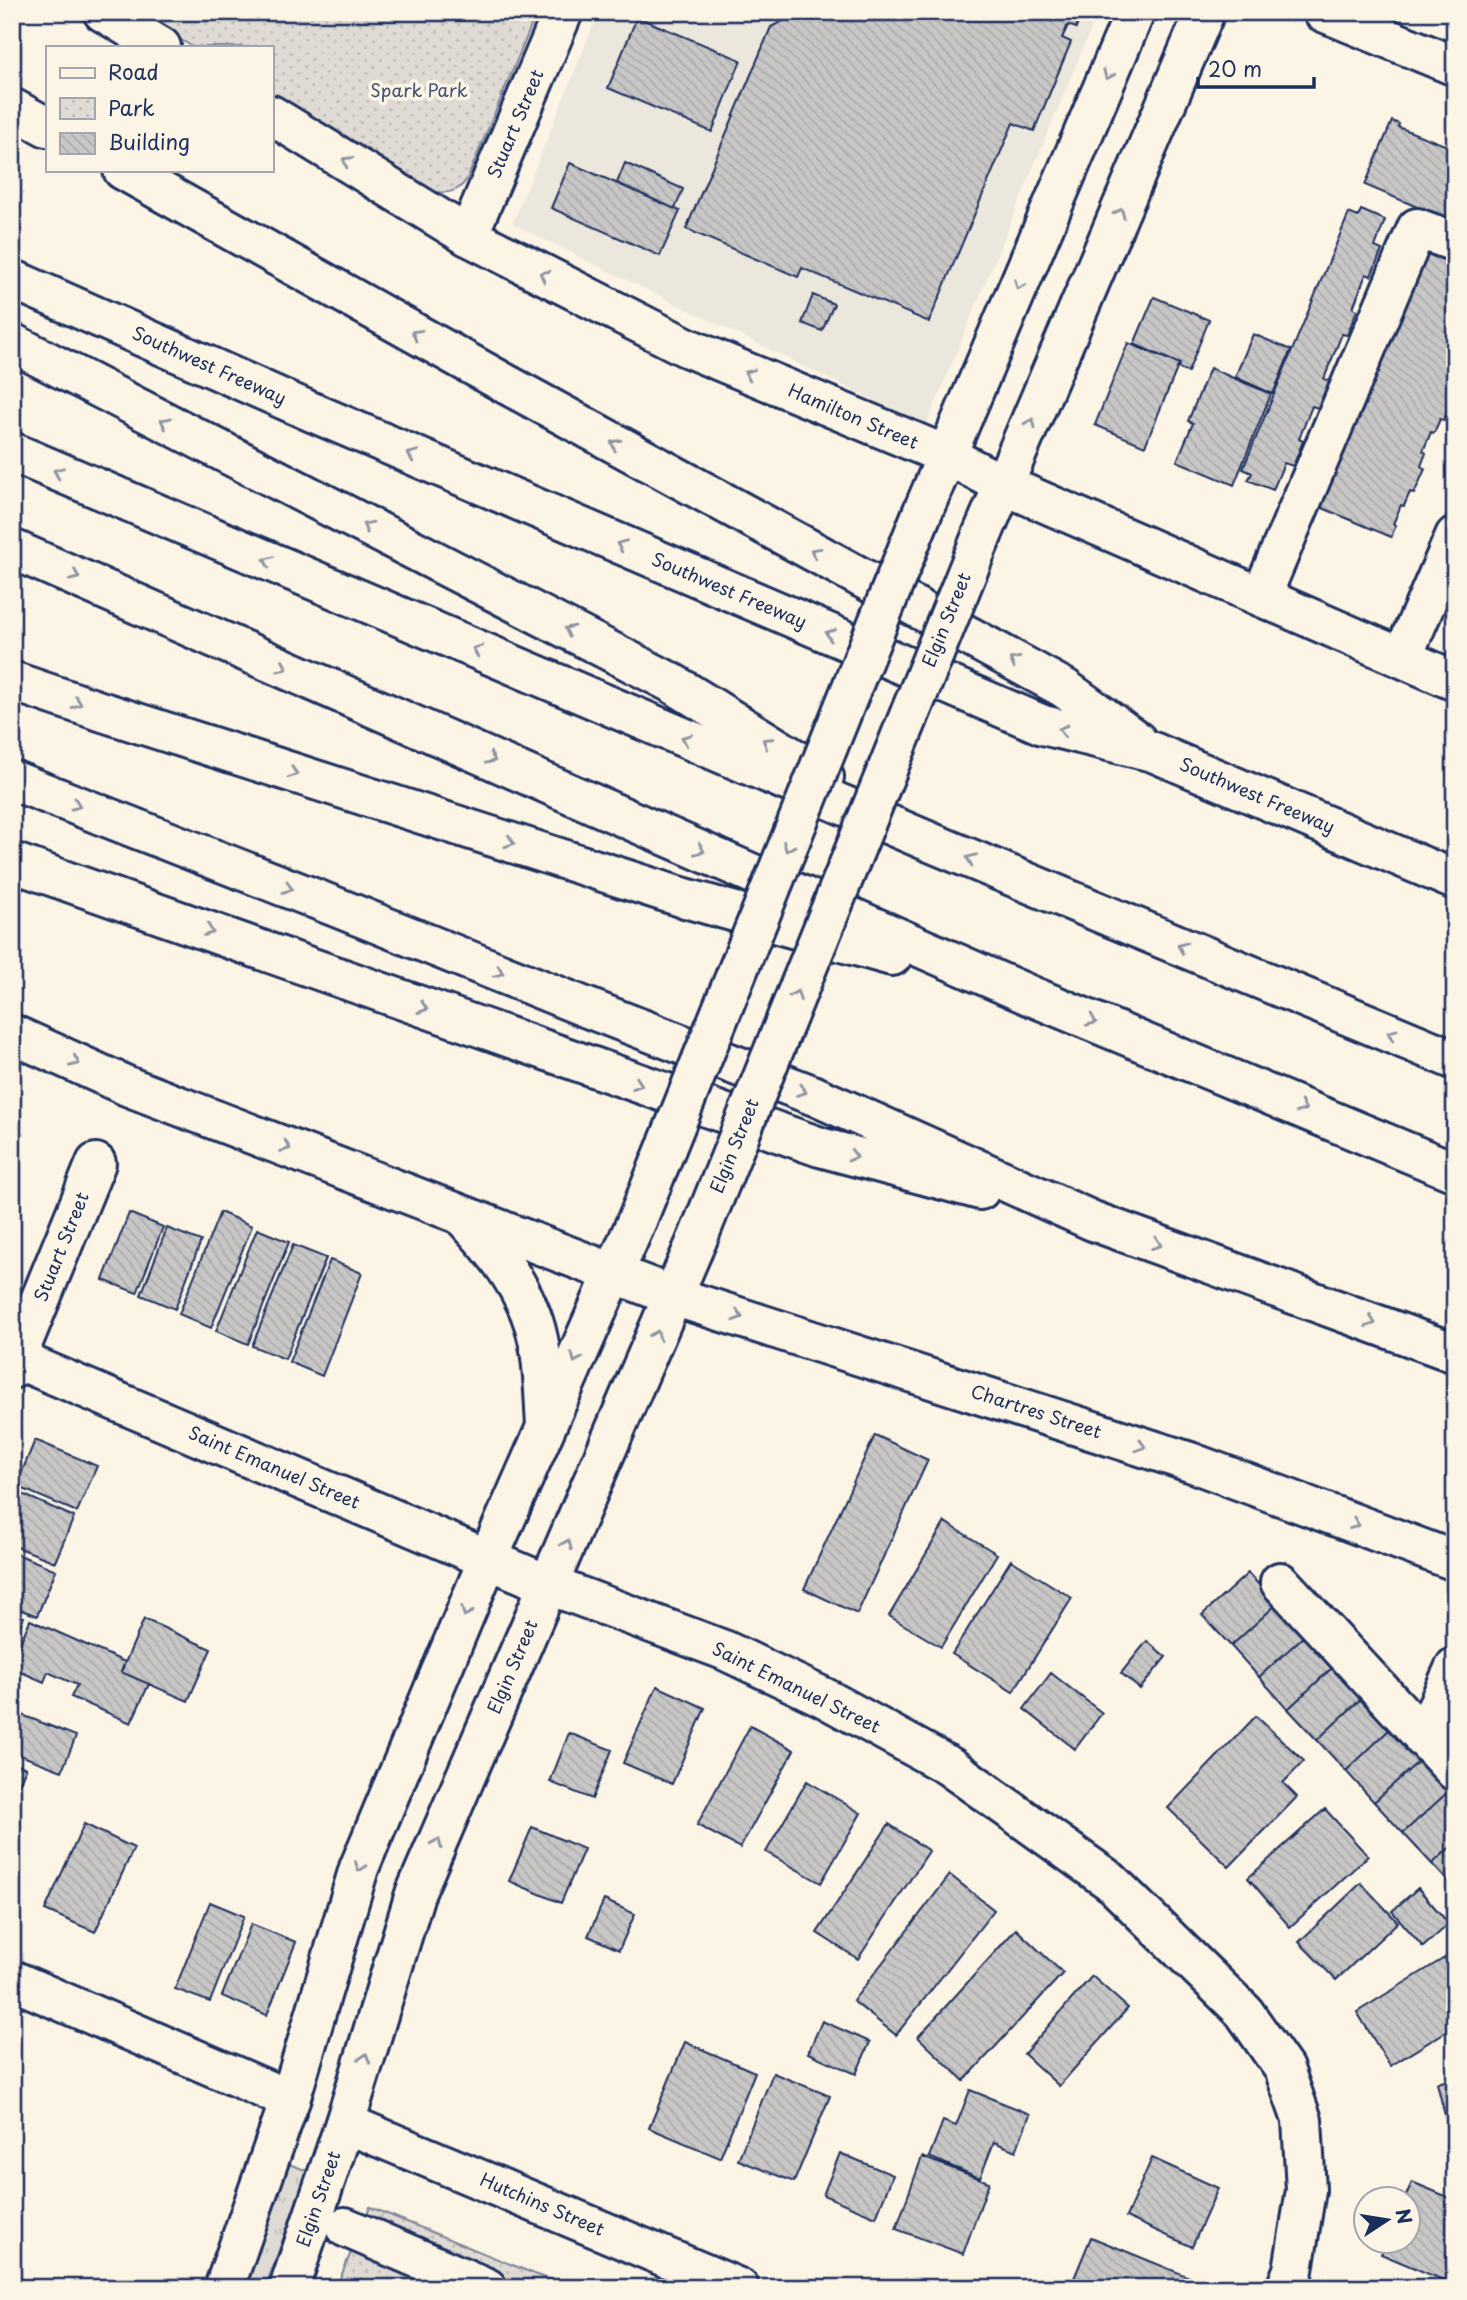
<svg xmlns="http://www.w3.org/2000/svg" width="1467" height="2300" viewBox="0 0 1467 2300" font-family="'Playpen Sans',sans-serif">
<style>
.built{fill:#ece7dc}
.grass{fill:url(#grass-tufts);stroke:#7d8599;stroke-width:2}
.park{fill:url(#park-dots);stroke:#7d8599;stroke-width:2}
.building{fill:url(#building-back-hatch);stroke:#1b2f5e;stroke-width:2}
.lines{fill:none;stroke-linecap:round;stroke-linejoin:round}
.minor-casing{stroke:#1b2f5e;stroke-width:44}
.major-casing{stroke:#1b2f5e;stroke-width:44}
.highway-casing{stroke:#1b2f5e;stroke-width:44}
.minor{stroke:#fcf5e5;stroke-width:38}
.major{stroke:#fcf5e5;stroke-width:38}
.highway{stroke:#fcf5e5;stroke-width:38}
.major-bridge-casing{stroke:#1b2f5e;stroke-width:44;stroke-linecap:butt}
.major-bridge{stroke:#fcf5e5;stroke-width:38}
.oneway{stroke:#8c92a2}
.labels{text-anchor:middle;stroke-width:7;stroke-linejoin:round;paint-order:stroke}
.park-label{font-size:18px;fill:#425176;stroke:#fcf5e5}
.street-label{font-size:18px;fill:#1b2f5e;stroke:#fcf5e5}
</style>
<defs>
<pattern id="grass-tufts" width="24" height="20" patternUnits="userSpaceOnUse" patternTransform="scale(1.75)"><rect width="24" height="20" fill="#dfdbd4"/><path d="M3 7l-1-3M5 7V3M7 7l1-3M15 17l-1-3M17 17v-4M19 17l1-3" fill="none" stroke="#bfbcb8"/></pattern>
<pattern id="park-dots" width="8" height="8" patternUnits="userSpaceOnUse" patternTransform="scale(1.75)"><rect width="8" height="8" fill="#dfdbd4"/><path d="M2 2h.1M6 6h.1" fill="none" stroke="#bfbcb8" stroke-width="1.8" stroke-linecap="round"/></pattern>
<pattern id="building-back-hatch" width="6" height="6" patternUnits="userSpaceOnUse" patternTransform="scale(1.75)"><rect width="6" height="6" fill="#c8c7c6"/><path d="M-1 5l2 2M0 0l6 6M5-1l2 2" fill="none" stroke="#ababac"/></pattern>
</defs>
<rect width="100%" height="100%" fill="#fcf5e5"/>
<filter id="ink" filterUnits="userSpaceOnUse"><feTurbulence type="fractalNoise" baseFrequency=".0143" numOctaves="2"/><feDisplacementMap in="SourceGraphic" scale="14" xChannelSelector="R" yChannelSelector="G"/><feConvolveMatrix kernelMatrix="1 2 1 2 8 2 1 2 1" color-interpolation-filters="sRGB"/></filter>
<g filter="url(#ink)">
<!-- built -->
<path class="built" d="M599,12H1098L926,426L512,224Z"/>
<!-- grass -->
<path class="grass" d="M289,2164L308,2171L265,2288H242Z"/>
<!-- park -->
<path class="park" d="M134,12H537L468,177C461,190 451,194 436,192L271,94V47H193Z
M370,2207L569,2288H336Z"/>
<!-- building -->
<path class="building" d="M800,12H1083L1076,28L1068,25L1062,38L1071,42L1034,131L1013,123L929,322L802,268L798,277L686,229L771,27Z
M637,17L741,60L712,132L608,88Z
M1392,121L1399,124L1398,127L1455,149V223L1365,185Z
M570,163L680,211L660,256L551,208Z
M625,163L683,189L675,209L617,183Z
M1361,210L1385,220L1375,247L1382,250L1371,276L1366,274L1353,308L1357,310L1347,335L1342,334L1324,379L1329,381L1318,408L1312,406L1299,439L1303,441L1293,466L1284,463L1273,490L1248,480L1252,473L1243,469L1349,213L1358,217Z
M1427,248L1455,259V385L1451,394L1455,395L1444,420L1440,419L1434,433L1431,432L1423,451L1426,453L1421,466L1425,469L1414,494L1410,492L1404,506L1401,505L1393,524L1396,525L1391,537L1320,507Z
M813,295L834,304L822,331L802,323Z
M1154,297L1209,320L1188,372L1178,368L1180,364L1134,344Z
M1253,334L1291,350L1273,394L1235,377Z
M1128,343L1179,364L1145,446L1095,425Z
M1210,368L1271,394L1234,485L1177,461L1193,423L1188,421Z
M12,1131L22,1133L12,1157Z
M220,1212L252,1226L211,1328L179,1314Z
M129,1213L163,1227L137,1293L103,1280Z
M167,1228L201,1241L175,1309L141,1295Z
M257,1229L289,1242L248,1344L216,1331Z
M293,1245L326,1258L285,1359L252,1346Z
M330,1260L362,1273L322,1376L289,1362Z
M875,1435L928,1460L857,1614L804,1589Z
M35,1440L97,1466L77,1512L16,1486Z
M13,1490L74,1517L55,1562L12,1545Z
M945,1522L997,1554L941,1647L889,1616Z
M12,1552L56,1570L37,1616L12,1606Z
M1011,1560L1072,1598L1013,1692L952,1654Z
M1248,1573L1277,1604L1231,1646L1202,1615Z
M1277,1604L1305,1635L1259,1677L1231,1646Z
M12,1612L24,1617L12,1644Z
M144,1619L211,1649L188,1701L121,1672Z
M30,1620L125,1662L121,1672L149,1684L131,1723L71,1697L77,1685L48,1672L44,1682L12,1668V1662Z
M1305,1635L1334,1666L1288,1709L1259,1677Z
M1147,1641L1166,1657L1140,1689L1121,1673Z
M1334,1666L1363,1697L1317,1740L1288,1709Z
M1051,1673L1102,1713L1075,1749L1024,1709Z
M657,1686L705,1708L672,1784L623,1763Z
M1363,1697L1391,1728L1346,1771L1317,1740Z
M12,1711L76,1736L62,1771L12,1752Z
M1256,1716L1304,1761L1283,1783L1297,1797L1229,1867L1168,1808Z
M750,1726L794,1750L740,1848L697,1825Z
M1391,1728L1420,1760L1374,1802L1346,1771Z
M569,1733L612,1750L592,1799L550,1782Z
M1420,1760L1449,1791L1403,1833L1374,1802Z
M12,1762L26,1768L12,1801Z
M807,1781L861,1813L821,1883L766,1852Z
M1449,1791L1455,1798V1843L1432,1864L1403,1833Z
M1325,1809L1368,1856L1290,1927L1248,1878Z
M84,1824L134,1848L95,1932L45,1910Z
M889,1824L929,1851L858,1959L817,1933Z
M532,1827L584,1849L561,1903L509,1881Z
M1455,1843V1889L1432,1864Z
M950,1875L994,1910L896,2035L853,2001Z
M1361,1883L1398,1922L1336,1980L1299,1942Z
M1418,1888L1449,1924L1423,1947L1392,1911Z
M604,1900L635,1914L619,1950L588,1936Z
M210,1902L244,1916L210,2002L175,1989Z
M251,1924L296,1942L267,2015L222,1996Z
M1016,1929L1063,1973L964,2081L918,2037Z
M1446,1957L1455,1971V2026L1390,2066L1357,2012Z
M1092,1976L1128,2008L1059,2086L1024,2054Z
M822,2021L870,2042L856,2074L808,2053Z
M685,2042L755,2072L720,2158L649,2128Z
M773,2073L830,2096L794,2182L738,2160Z
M1455,2078V2122L1447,2124L1437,2083Z
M970,2090L1030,2114L1016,2151L994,2142L980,2178L929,2157L943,2121L956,2126Z
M840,2153L893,2175L876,2217L823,2195Z
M922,2157L989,2182L963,2254L896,2229Z
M1152,2158L1218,2188L1192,2247L1126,2217Z
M1412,2182L1455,2200V2285L1381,2254L1387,2240H1408V2198H1405Z
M1091,2237L1189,2277L1185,2288H1070Z"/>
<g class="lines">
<!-- minor casing -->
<g class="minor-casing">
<path id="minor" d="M1323,12L1455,66
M468,236L563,12
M1004,485L1455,681
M1261,597L1417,228L1455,242
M1402,658L1455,536
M613,1273L673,1296L1190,1462L1455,1561
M12,1357L549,1585L724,1650L823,1697L949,1766L1110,1881L1244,2012L1284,2069L1302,2120L1306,2190L1293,2270L1286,2288
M12,1369L96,1163
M1280,1582L1455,1771
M1423,1738L1455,1667
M12,1980L290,2100
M345,2123L739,2288
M345,2227L487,2288"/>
</g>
<!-- major casing -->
<g class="major-casing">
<path id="major" d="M103,12L161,47
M271,115L468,236L686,347L948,456L1004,485
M923,511L1135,12
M983,533L1205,12
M224,2288L290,2100L359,1868L488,1559L638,1218
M289,2288L345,2123L415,1894L697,1240"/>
</g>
<!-- highway casing -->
<g class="highway-casing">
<path id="highway" d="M12,108L47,127
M123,170L506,384L1064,688L1137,741
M12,279L312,412L1043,725L1153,752L1455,880
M12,343L672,683L824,777
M12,452L930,842L1455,1060
M12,549L1029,995L1455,1172
M12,681L97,710L678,896L892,956
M12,780L336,907L585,1007L815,1096L1093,1221L1455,1353
M12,862L820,1147L980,1190
M12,1034L127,1086L613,1273
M465,1219C497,1253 528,1291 538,1339C544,1366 544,1397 546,1425"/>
</g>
<!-- minor -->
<use href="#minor" class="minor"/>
<!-- major -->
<use href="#major" class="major"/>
<!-- highway -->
<use href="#highway" class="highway"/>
<!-- major-bridge casing -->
<g class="major-bridge-casing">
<path id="major-bridge" d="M638,1218L923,511
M697,1240L983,533"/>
</g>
<!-- major-bridge -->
<use href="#major-bridge" class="major-bridge"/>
</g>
<!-- one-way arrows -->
<defs><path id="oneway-chevron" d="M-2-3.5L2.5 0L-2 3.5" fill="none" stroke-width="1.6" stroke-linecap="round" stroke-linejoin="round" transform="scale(1.75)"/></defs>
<g class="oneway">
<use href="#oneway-chevron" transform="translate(1108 75) rotate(113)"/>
<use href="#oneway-chevron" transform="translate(347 161) rotate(-149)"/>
<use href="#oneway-chevron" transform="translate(1120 213) rotate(-67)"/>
<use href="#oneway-chevron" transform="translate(544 275) rotate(-153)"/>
<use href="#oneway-chevron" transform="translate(1019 285) rotate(113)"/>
<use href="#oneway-chevron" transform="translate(416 334) rotate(-151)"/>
<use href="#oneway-chevron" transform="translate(749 374) rotate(-157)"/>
<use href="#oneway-chevron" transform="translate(165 422) rotate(-153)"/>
<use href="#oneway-chevron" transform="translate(1031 423) rotate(-67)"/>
<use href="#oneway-chevron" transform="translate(615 444) rotate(-151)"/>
<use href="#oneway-chevron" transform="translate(412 455) rotate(-157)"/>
<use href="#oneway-chevron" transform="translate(58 472) rotate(-157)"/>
<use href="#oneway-chevron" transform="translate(367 526) rotate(-153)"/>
<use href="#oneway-chevron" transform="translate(621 545) rotate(-157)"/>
<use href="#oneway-chevron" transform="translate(815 552) rotate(-151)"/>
<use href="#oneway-chevron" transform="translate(268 561) rotate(-157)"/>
<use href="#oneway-chevron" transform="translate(75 576) rotate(24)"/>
<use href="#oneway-chevron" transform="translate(569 630) rotate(-153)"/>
<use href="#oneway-chevron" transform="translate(830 634) rotate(-157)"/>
<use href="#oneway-chevron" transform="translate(477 650) rotate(-157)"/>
<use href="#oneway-chevron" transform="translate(1014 661) rotate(-151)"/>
<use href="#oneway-chevron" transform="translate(283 667) rotate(24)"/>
<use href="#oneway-chevron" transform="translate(77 703) rotate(19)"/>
<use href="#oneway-chevron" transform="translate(1063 730) rotate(-166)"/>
<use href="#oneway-chevron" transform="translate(686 739) rotate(-157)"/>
<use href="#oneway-chevron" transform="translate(767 742) rotate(-148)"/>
<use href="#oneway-chevron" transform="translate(491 759) rotate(24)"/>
<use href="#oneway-chevron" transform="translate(293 773) rotate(18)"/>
<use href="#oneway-chevron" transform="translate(76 805) rotate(21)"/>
<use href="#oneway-chevron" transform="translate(510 842) rotate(18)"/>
<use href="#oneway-chevron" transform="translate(788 847) rotate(112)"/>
<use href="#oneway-chevron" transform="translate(700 850) rotate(24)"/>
<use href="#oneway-chevron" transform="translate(971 859) rotate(-157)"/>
<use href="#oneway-chevron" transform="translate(288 888) rotate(21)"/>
<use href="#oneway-chevron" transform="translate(209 931) rotate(20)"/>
<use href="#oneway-chevron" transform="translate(1182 947) rotate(-157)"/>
<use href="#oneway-chevron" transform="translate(499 972) rotate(22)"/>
<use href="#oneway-chevron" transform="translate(796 995) rotate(-68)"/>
<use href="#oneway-chevron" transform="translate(423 1008) rotate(19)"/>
<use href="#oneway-chevron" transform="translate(1092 1021) rotate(23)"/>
<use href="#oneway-chevron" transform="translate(1392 1034) rotate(-157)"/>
<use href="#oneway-chevron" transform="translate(75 1062) rotate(24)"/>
<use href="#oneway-chevron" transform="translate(638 1084) rotate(19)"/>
<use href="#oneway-chevron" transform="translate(802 1091) rotate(21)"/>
<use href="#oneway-chevron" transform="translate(1302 1108) rotate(23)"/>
<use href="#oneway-chevron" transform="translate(286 1147) rotate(21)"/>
<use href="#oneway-chevron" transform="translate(853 1156) rotate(15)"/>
<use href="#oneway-chevron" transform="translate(1157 1244) rotate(20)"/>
<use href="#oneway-chevron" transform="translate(738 1316) rotate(18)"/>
<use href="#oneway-chevron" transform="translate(1371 1322) rotate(20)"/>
<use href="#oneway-chevron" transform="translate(656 1335) rotate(-67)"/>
<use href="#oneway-chevron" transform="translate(576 1358) rotate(113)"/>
<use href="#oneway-chevron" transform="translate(1141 1446) rotate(18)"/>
<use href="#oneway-chevron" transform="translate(1355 1524) rotate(20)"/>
<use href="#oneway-chevron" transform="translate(567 1544) rotate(-67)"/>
<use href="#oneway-chevron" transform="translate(466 1612) rotate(113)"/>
<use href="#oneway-chevron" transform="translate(437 1843) rotate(-67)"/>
<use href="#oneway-chevron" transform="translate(360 1867) rotate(110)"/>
<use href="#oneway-chevron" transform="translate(365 2058) rotate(-73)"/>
</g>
</g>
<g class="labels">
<!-- park labels -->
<g class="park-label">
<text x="419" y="97">Spark Park</text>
</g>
<!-- street labels -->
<g class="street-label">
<text transform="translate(516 124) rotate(-67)" y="6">Stuart Street</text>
<text transform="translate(209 366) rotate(24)" y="6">Southwest Freeway</text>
<text transform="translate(853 417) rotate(23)" y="6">Hamilton Street</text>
<text transform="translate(729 591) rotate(23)" y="6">Southwest Freeway</text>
<text transform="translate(947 620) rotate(-68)" y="6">Elgin Street</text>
<text transform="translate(1257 796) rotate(23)" y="6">Southwest Freeway</text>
<text transform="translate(735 1146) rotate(-68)" y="6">Elgin Street</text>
<text transform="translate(62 1247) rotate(-68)" y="6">Stuart Street</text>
<text transform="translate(1036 1412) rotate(18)" y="6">Chartres Street</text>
<text transform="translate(274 1468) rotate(23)" y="6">Saint Emanuel Street</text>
<text transform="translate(513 1667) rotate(-67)" y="6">Elgin Street</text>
<text transform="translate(796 1688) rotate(26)" y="6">Saint Emanuel Street</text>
<text transform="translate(319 2199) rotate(-71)" y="6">Elgin Street</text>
<text transform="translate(542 2205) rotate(23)" y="6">Hutchins Street</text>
</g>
</g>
<!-- margin -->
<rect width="1467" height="2300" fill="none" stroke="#fcf5e5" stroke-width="42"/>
<rect x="21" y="21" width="1425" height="2258" fill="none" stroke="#1b2f5e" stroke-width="2.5" filter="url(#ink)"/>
<!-- legend -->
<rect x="46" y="46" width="228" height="126" fill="#fcf5e5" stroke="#a2a6af" stroke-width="2"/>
<rect x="60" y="68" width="35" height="10" fill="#fcf5e5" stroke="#a2a6af" stroke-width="2"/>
<text x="108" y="80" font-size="21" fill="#1b2f5e">Road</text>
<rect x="60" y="98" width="35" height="21" fill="url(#park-dots)" stroke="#a2a6af" stroke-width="2"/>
<text x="108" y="116" font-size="21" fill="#1b2f5e">Park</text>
<rect x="60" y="133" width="35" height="21" fill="url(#building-back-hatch)" stroke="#a2a6af" stroke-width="2"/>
<text x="108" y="150" font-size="21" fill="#1b2f5e">Building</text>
<!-- north arrow -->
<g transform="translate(1387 2220) rotate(78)"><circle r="33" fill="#fcf5e5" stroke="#a2a6af" stroke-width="2"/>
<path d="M0-5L12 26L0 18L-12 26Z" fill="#1b2f5e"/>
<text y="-10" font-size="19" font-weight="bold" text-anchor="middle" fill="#1b2f5e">N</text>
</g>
<!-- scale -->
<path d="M1198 77v10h116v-10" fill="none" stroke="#1b2f5e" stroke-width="3.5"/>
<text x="1208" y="77" font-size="21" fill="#1b2f5e" stroke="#fcf5e5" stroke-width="5" paint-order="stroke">20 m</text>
</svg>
